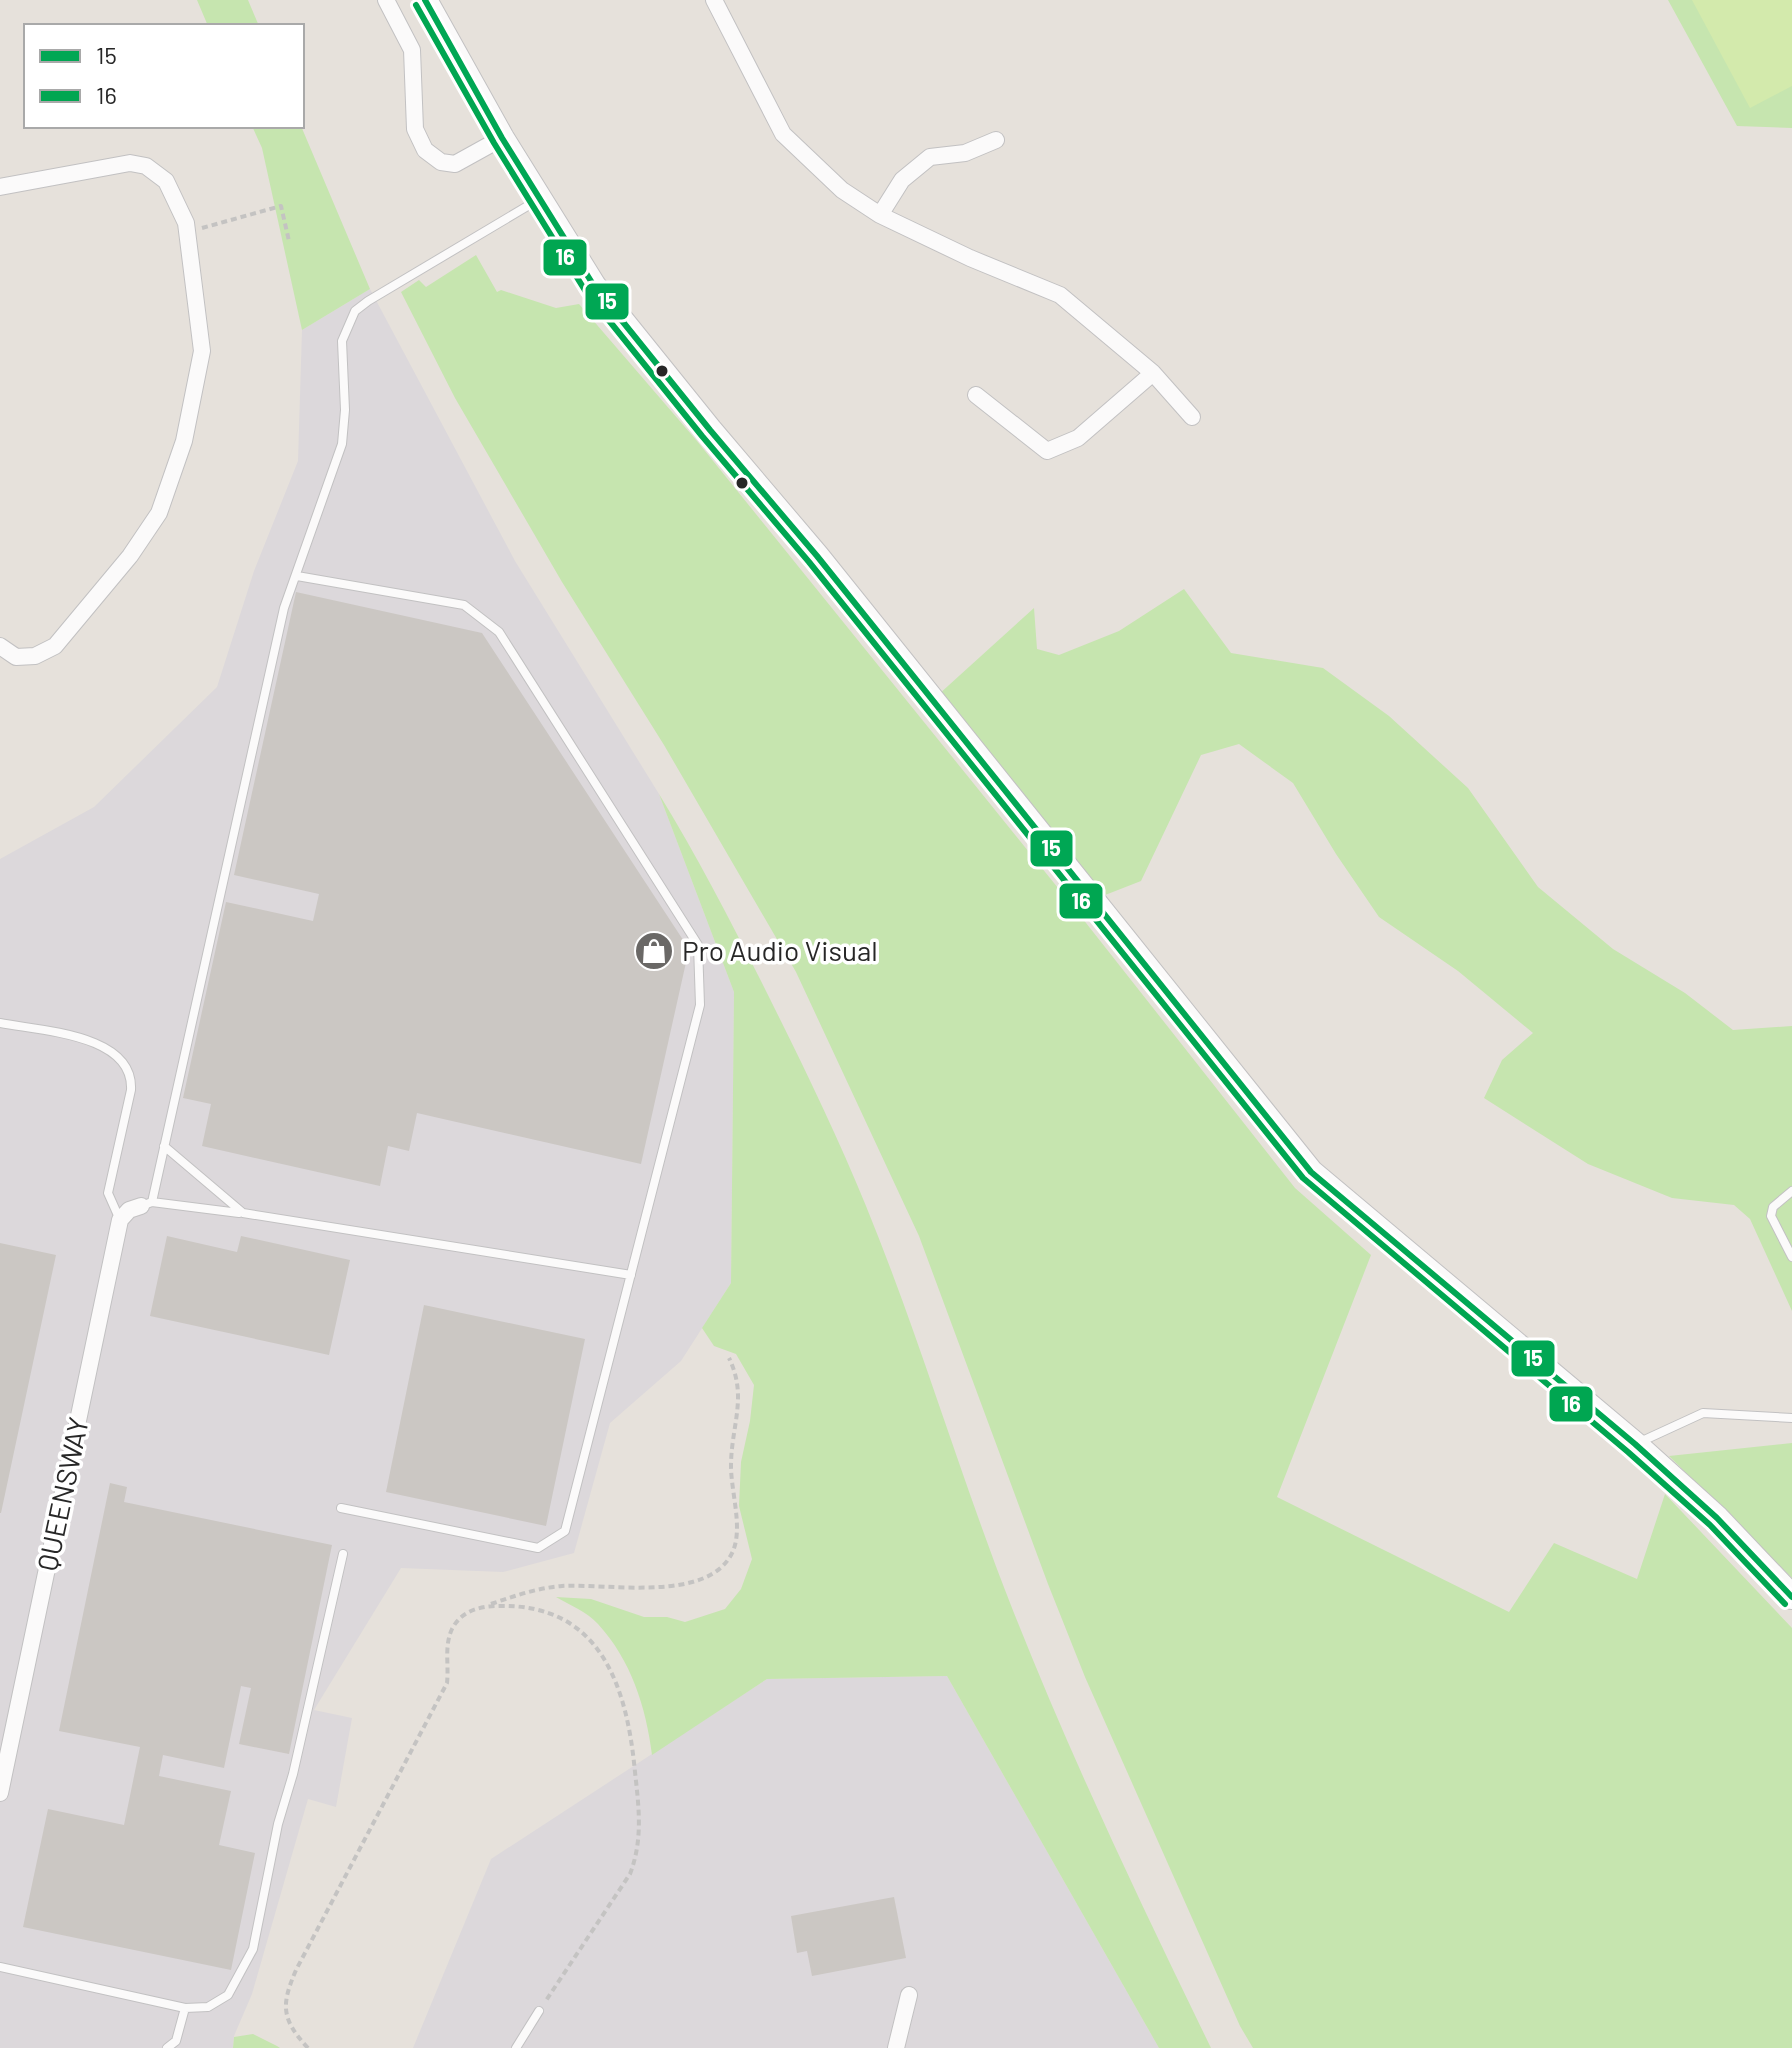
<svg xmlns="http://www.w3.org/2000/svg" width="1792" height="2048" viewBox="0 0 1792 2048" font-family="Barlow,sans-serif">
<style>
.industrial{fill:#dcd8db}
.green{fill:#c6e5af}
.pitch{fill:#d3eaac}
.building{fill:#cbc7c3}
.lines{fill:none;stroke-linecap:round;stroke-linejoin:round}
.lane-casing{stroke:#c2c1c2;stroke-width:10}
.street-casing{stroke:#c2c1c2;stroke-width:18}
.secondary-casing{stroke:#c2c1c2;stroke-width:26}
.path{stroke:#c4c3c2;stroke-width:4;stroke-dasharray:6 4;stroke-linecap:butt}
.lane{stroke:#fbfafa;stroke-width:8}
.street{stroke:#fbfafa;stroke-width:16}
.secondary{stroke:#fbfafa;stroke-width:24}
.bus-1-casing{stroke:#fff;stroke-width:12}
.bus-2-casing{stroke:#fff;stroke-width:12}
.bus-1{stroke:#00a754;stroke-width:6}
.bus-2{stroke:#00a651;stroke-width:6}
.bus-dot{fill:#272727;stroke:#fff;stroke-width:3}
.labels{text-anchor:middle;stroke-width:7;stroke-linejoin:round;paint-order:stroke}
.poi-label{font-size:28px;fill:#272727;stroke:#fff;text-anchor:start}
.street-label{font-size:28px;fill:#272727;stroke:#fff}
.line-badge{stroke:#fff;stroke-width:3}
.badge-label{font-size:22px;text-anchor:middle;font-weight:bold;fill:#fff}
</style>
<rect width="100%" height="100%" fill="#e6e1db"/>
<!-- industrial -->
<path class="industrial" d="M370,289L515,561L659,794L734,992L731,1283L681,1361L610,1423L574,1553L503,1572L401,1568L314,1710L352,1718L336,1807L308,1799L252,1994L234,2036L233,2048H0V859L94,807L217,687L254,571L298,461L302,330Z
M947,1676L1159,2048H413L491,1859L767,1679Z"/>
<!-- green -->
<path class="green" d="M197,0H248L259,26H208Z
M1668,0H1792V128L1737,126Z
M252,126H301L370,289L302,330L262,148Z
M476,255L497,292L501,290L556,308L579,304L697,441L1075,909L1295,1188L1371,1255L1277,1497L1509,1612L1554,1543L1637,1579L1665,1494L1792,1628V2048H1253L1240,2026L1085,1677L1048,1584L919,1236L796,972L664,745L562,582L455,398L401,292L419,280L426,287Z
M1184,589L1231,653L1323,668L1389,716L1468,788L1538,887L1613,949L1685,993L1733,1030L1792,1026V1311L1750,1219L1734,1205L1672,1198L1588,1164L1484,1098L1502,1060L1533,1033L1458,971L1379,917L1336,854L1293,783L1239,744L1201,755L1141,881L1100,897L938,695L1034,608L1037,649L1059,655L1119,631Z
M659,794C696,854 729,918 761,981C798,1055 835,1130 866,1206C920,1338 960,1476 1012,1608C1072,1760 1140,1902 1211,2048H1159L947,1676L767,1679L652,1755C646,1707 631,1660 598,1624C587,1612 570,1605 556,1597L591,1599L644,1617H667L685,1622L725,1609L741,1589L752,1559L739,1506L741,1462L750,1421L754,1385L736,1354L714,1346L702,1328L731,1283L734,992Z
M1792,1443V1578L1669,1456Z
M253,2034L277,2046L280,2048H233L234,2037Z"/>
<!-- pitch -->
<path class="pitch" d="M1692,0H1792V86L1750,108Z"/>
<!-- building -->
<path class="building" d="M296,592L482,633L689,949L641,1164L417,1113L409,1151L388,1146L380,1186L202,1146L211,1104L183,1098L226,902L313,921L319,894L234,875Z
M167,1236L237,1252L241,1236L350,1260L329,1355L150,1316Z
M0,1243L56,1255L1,1513H0Z
M424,1305L585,1339L546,1526L386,1492Z
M110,1483L127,1487L124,1502L332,1545L289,1754L239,1744L251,1688L241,1686L224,1768L163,1755L159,1776L231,1791L219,1845L255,1853L231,1970L23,1927L48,1809L124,1825L140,1747L59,1731Z
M894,1897L906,1958L812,1976L807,1951L797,1953L791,1916Z"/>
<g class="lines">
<!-- lane casing -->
<g class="lane-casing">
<path id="lane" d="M297,576L464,605L499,632L698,945L700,1005L565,1531L538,1548L341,1508
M0,1023C41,1031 134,1034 131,1090L108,1193L120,1220
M164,1146L243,1213L631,1275
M1792,1191L1773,1207L1771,1216L1792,1257
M152,1202L239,1213
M141,1206L152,1202L284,608L342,444L345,410L342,341L355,311L368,301L536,201
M1640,1442L1703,1413L1792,1418
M0,1967L185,2008L208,2007L228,1995L253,1949L278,1824L293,1774L343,1554
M167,2048L176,2041L185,2008
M516,2048L539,2011"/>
</g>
<!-- street casing -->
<g class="street-casing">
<path id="street" d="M386,0L412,50L415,129L425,150L441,162L455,164L502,138
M714,0L783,134L842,190L880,215L970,258L1060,295L1153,373L1192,417
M0,187L130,163L146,166L166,181L186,223L202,351L184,441L159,513L130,556L55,646L35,656L16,657L0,646
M880,215L902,180L930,157L965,153L996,140
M976,395L1047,451L1078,438L1153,373
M0,1793L120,1220L129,1210L141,1206
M896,2048L909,1995"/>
</g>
<!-- secondary casing -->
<g class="secondary-casing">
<path id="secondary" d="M425,0L502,138L594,286L710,430L817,556L1311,1172L1635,1444L1717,1518L1792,1597"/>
</g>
<!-- path -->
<path class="path" d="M202,228L281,206L289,241
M491,1604C514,1596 537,1588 562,1586C608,1583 710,1604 733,1551C743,1527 731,1492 731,1466C731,1426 748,1397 729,1358
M308,2048C281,2019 281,2005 296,1970L447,1683C449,1665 444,1646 452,1629C461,1611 480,1606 498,1606C601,1603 627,1687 635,1772C639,1808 643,1840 630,1874L545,2002"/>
<!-- lane -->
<use href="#lane" class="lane"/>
<!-- street -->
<use href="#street" class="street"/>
<!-- secondary -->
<use href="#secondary" class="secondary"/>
<!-- bus-1 casing -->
<g class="bus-1-casing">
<path id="bus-1" d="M425,0L502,138L594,286L710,430L817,556L1311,1172L1635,1444L1717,1518L1792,1597"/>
</g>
<!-- bus-2 casing -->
<g class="bus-2-casing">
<path id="bus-2" d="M416,5L494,143L586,292L702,436L809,562L1303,1178L1628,1452L1710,1525L1785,1604"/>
</g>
<!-- bus-1 -->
<use href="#bus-1" class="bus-1"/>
<!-- bus-2 -->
<use href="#bus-2" class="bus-2"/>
</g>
<!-- icons -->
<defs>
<g id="shop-disc" transform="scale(2)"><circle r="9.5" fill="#6a6866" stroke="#fff"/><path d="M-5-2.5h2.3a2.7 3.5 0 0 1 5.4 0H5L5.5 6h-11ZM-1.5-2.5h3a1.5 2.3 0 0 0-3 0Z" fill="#fff"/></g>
</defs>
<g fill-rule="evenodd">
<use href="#shop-disc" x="654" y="951"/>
</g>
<!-- markers -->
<g class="bus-dot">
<circle cx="662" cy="371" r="7"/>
<circle cx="742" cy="483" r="7"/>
</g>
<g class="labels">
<!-- poi labels -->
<g class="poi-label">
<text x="682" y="961">Pro Audio Visual</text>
</g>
<!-- street labels -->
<g class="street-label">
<text transform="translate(63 1494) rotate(-78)" y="10">QUEENSWAY</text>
</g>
</g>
<g class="line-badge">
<rect x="542" y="238" width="46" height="39" rx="8" fill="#00a651"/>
<rect x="584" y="282" width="46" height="39" rx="8" fill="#00a754"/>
<rect x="1029" y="829" width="45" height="39" rx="8" fill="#00a754"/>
<rect x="1058" y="882" width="46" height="38" rx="8" fill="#00a651"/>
<rect x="1510" y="1339" width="46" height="39" rx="8" fill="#00a754"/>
<rect x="1548" y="1385" width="46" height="38" rx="8" fill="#00a651"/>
</g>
<g class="badge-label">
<text x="565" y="265">16</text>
<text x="607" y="309">15</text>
<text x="1051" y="856">15</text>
<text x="1081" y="909">16</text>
<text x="1533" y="1366">15</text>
<text x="1571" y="1412">16</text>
</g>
<!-- legend -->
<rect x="24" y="24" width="280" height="104" fill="#ffffff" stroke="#a9a9a9" stroke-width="2"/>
<rect x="40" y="50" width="40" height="12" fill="#00a754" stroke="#a9a9a9" stroke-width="2"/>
<text x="96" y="64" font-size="24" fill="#272727">15</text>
<rect x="40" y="90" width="40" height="12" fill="#00a651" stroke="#a9a9a9" stroke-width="2"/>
<text x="96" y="104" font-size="24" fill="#272727">16</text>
</svg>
